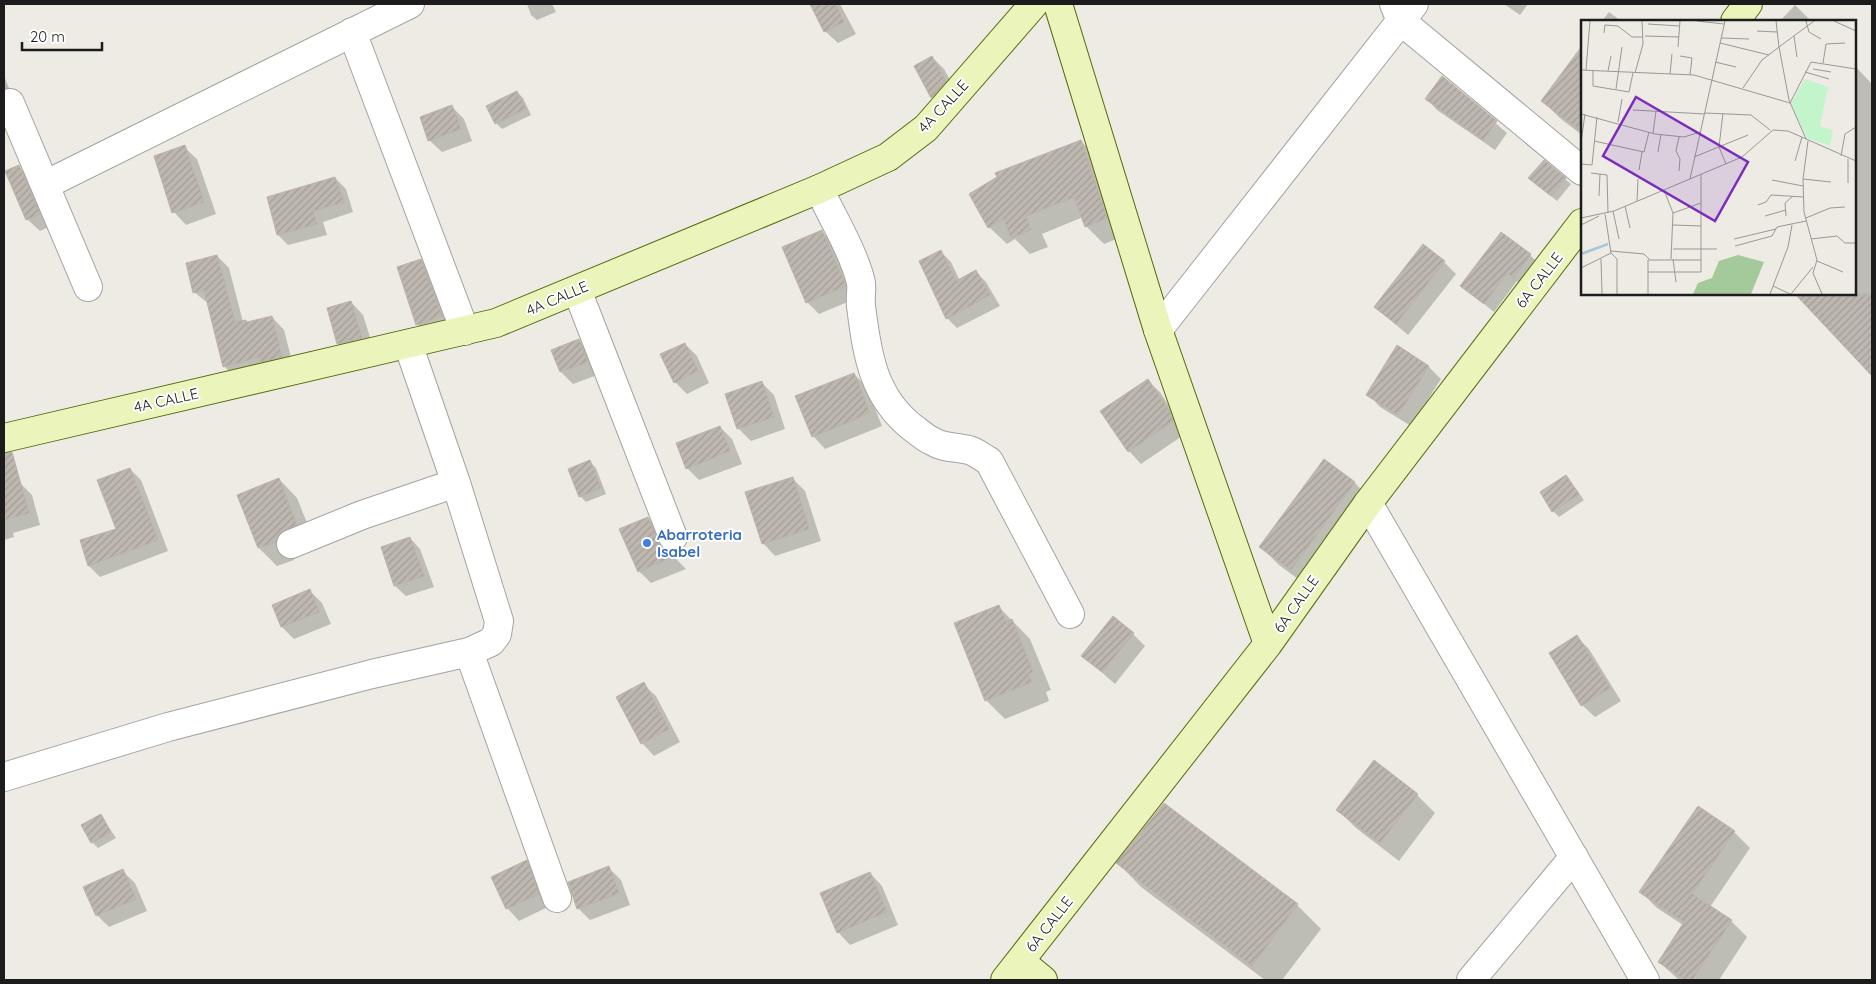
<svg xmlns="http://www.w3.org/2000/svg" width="1876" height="984" font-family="Quicksand,sans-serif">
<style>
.shadow{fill:#0003}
.building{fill:url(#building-hatch);stroke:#bdb3a6}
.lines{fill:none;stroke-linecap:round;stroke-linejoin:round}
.street-casing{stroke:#a3a3a3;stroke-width:30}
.secondary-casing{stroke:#566a0d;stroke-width:30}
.street{stroke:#fff;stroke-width:28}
.secondary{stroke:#ebf4ba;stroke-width:28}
.shop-dot{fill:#3f7fe0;stroke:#fff;stroke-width:2}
.labels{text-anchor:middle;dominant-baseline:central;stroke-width:4;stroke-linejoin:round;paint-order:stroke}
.street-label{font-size:15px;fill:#1c1c1c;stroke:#fff}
.shop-label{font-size:15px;font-weight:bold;fill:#366cbe;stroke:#fff;text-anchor:start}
.inset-river{fill:none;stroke:#a6c7d8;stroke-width:2.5}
.inset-road{fill:none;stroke:#999893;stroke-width:1}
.view{fill:#7b2cbf;fill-opacity:0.15;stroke:#7b2cbf;stroke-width:2.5}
.inset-edge{fill:none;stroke:#1c1c1c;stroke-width:2.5}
</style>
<defs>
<pattern id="building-hatch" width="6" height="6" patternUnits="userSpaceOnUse" patternTransform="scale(1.25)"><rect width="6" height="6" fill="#bdb7b0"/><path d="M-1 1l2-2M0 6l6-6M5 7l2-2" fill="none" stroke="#a29d97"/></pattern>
</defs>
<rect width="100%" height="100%" fill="#edebe3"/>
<!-- shadow -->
<path class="shadow" d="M527,4H552L556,12L537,20L531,15Z
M811,4H840L856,34L838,43L825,31Z
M1504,4H1528L1520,15Z
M1795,5L1811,21H1780Z
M1609,12L1621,21H1602Z
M1582,48V135L1561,119L1542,101Z
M932,57L944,69L958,94L944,109L932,97L916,66Z
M1855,66L1872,84V374L1797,294H1855Z
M4,76L15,102L4,114Z
M1442,78L1507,133L1495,150L1437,110L1427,99Z
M517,92L523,98L531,115L502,129L496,123Z
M452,107L464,119L472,141L442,152L429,140Z
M1081,141L1098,158L1124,236L1104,244L1086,226L1083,217L1042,234L1048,247L1030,254L1015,239L1007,244L989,227L999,178Z
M184,147L197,159L216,214L186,225L174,212Z
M19,167L31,179L51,226L40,231L27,219Z
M335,178L346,189L353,212L323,222L327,235L288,245L278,235Z
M1565,179L1571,184L1557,201L1536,184Z
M822,232L834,244L857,298L819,314L807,302Z
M941,252L951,262L960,281L976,272L986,282L1000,306L957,328L947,318Z
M1530,255L1540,265L1524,286L1517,281L1494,312L1462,286Z
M217,256L229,268L243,322L248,323L272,317L284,330L294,369L236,378L224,366L209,304L194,292Z
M421,260L433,273L454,328L429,336L417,324Z
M1444,262L1456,274L1408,335L1375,307Z
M351,302L363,315L374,350L351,356L338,343Z
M579,341L591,353L600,374L573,384L561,372Z
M685,344L697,356L709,383L687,394L675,382Z
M1398,347L1429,367L1441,379L1411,426L1380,407L1368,394Z
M854,374L866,386L882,426L825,449L813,436Z
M1147,380L1160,392L1182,426L1185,434L1141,464L1129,451Z
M762,383L774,395L785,429L751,441L738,428Z
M720,427L732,439L742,464L699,480L687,468Z
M1324,461L1355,483L1373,502L1309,587L1279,565L1261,547Z
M590,462L596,468L606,494L586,502L580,496Z
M130,469L141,480L168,551L100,577L89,566L82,541L117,530Z
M1566,476L1584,500L1559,517L1553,511Z
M279,479L297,498L315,543L297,552L294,560L277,566L259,548L238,496Z
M793,479L805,491L821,541L775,556L763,543Z
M20,483L32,495L40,525L13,533L14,537L4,540V488Z
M648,518L660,531L669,552L686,569L651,583L639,571Z
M410,538L420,549L434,587L406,596L395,586L382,548Z
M310,591L322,603L331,624L294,639L282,627L273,606Z
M998,606L1030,639L1051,690L1046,692L1049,701L1005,719L987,701L956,624Z
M1133,634L1145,646L1115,684L1083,656Z
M1577,637L1589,649L1621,701L1595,717L1582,705Z
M643,684L656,696L680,742L654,756L642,743Z
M1417,795L1435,813L1399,861L1356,828L1338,810Z
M1164,804L1297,905L1321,929L1282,980H1265L1141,887L1118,863Z
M101,816L116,838L98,848L92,842Z
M1734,832L1750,848L1710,907L1731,921L1747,937L1719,980H1679L1659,962L1683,925L1657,908L1641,892Z
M527,862L539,874L550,906L519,921L507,908Z
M608,867L621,880L630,905L590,920L578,908Z
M122,871L135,883L147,911L109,927L97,915Z
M870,873L882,886L898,925L850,945L838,932Z"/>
<!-- building -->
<path class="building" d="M810,4H835L844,22L824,32Z
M1582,46V132L1541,101Z
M932,56L946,81L931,98L914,66Z
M1442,76L1497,121L1483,140L1425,99Z
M517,91L526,109L495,124L486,106Z
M452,105L461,129L428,141L420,117Z
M1081,140L1107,218L1085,227L1074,197L1026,216L1031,230L1011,238L1004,219L988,228L969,194L997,177L995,173Z
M185,145L204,202L172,213L154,156Z
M1544,160L1566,178L1551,196L1528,178Z
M19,165L40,214L26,220L5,171Z
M335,177L344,202L313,211L317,224L277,235L267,197Z
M822,230L846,286L806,303L782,247Z
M1501,232L1531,254L1514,278L1507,273L1484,304L1460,286Z
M1423,244L1445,261L1396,324L1374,307Z
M941,250L956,281L976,270L990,295L946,319L919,261Z
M217,255L235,322L246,320L247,322L272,316L282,357L261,362L260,357L223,367L204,290L193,293L186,263Z
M421,259L442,316L416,325L397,267Z
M1795,294H1872V376Z
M351,301L362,338L337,344L327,308Z
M579,339L588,362L560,372L551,350Z
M685,343L698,371L674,383L660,354Z
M1397,345L1429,366L1398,415L1366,395Z
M854,373L870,413L812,437L795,396Z
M1148,379L1170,412L1173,421L1128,452L1100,411Z
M762,381L774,417L737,429L725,394Z
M720,426L730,451L686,469L676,443Z
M12,452L29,513L4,520V453Z
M1324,459L1355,482L1291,570L1259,547Z
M590,460L601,488L579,497L568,469Z
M130,468L158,540L88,566L80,540L116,529L97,480Z
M1566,475L1579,494L1552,512L1540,492Z
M793,477L809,529L762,544L745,492Z
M279,478L297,525L279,534L276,542L258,548L237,495Z
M648,517L659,543L664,549L672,552L674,556L638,572L619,529Z
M410,537L424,576L394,586L381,547Z
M310,589L319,612L281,627L272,605Z
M999,605L1006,622L1012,619L1033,672L1028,674L1032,682L985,701L954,623Z
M1113,616L1134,633L1102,672L1081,656Z
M1577,635L1610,688L1581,706L1549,653Z
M644,682L669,729L641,744L616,697Z
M1374,760L1418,794L1380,843L1336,810Z
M1164,803L1298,904L1252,966L1116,863Z
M1698,806L1735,831L1692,894L1732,920L1692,980H1686L1658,962L1684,922L1639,892Z
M101,814L111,832L91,843L81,825Z
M527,860L539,894L506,909L491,877Z
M609,866L619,893L577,909L568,882Z
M123,869L136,899L96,916L83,887Z
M870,872L887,912L837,933L820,893Z"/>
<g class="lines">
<!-- street casing -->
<g class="street-casing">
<path id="street" d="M1394,4L1401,21L1582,171
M352,32L465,331
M10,103L88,287
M45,185L410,4
M819,189C832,216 855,255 861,283C862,290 860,298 861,306C867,354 873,397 913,428C919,432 925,438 932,441C943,448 956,447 969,450C976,452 983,458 989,461L1070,614
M577,290L673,537
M1158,330L1414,4
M1368,503L1645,980
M291,544L362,515L456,483
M469,652L557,898
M4,777L168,727L372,674L469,652L491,642L497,634L499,621L456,483L408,344
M1471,980L1574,857"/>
</g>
<!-- secondary casing -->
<g class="secondary-casing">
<path id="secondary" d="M1058,4L1158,330L1268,644
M1735,21L1748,4
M4,438L496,323L819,189L888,157L926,128L1034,4
M1020,961L1043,980
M1005,980L1268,644L1368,503L1582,223"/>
</g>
<!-- street -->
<use href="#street" class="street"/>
<!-- secondary -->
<use href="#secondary" class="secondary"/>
</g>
<!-- markers -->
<circle class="shop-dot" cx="647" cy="543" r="5"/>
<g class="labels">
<!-- street labels -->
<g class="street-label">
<text transform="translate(943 106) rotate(-47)">4A CALLE</text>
<text transform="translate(1539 280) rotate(-52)">6A CALLE</text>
<text transform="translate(557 298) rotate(-23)">4A CALLE</text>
<text transform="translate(166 400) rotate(-13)">4A CALLE</text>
<text transform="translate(1296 604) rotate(-55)">6A CALLE</text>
<text transform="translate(1049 924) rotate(-52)">6A CALLE</text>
</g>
<!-- shop labels -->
<g class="shop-label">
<text x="657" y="534">Abarroteria<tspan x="657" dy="17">Isabel</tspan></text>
</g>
</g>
<!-- overview -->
<g transform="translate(1581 20)">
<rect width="275" height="275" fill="#edebe3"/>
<path d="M157,235L183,242L170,274H112L117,263L131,258L138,241Z" fill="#a4c99b"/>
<path d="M224,59L247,67L239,106L252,110L249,126L226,118L210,83Z" fill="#c2f5cb"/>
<path class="inset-river" d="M0,234L27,224"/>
<path class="inset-road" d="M116,1L143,4M225,1L228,12L240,19M253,1L275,11M67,4L99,6M176,11L196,12M23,13L24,5L37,6L51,17H61M64,16L98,17M213,16L216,37M140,18L168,19M139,23L188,35M97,27L99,1M99,36L111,38L109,55M134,42L155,47M242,43L245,24L264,23M232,49L250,52M0,50L113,55L209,83L230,42L275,49M5,50L9,1M12,50V66L48,72L52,53M27,51L30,36M224,52L248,59M54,53L62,24L61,1M89,54L91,34M162,68L181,40L198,27L195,1M35,69L41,27M52,90L124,94M124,93L170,95L189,110M142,93L138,127L145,144M0,94L74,114L103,117L119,112M37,102L41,79M72,113L75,91M98,117L95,131L99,139L98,151M225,119L208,80L198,27L233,1M13,121L63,132L68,112M227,121L222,159L223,192L236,240L232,253L241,274M0,122L4,94M77,132L80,114M260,136L264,114L275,107M113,137L167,115M214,141L221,117M0,144L11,145L16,97M58,150L61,132M10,153L26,155L27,193M109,159L144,1M222,159L250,162M191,160L222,166M267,163V139M83,170L92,193L90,239M18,176L19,154M56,181L57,159M177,185L185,182L190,175L223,177M44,186L49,208M32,191L38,219M92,193L120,183M184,196L205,190M205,196L204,183L212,176M0,198L33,191L161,137L192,110L207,111L275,141M225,198L249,188L264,187M0,205L18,196M92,205L120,206M153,219L195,209M230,219L256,216L264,223H275M154,226L191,216L196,207L225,201M92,229H136M30,231L63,234L68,239M30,233L36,239V274M20,239L21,274M92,239L95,262M236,241L262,252M0,248L30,233L24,194M67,252H120V154M192,266L209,274M67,274V240H120M189,274L207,227L211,205M210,274L232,247"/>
<path class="view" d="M55,77L167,142L134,201L22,136Z"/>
<rect width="275" height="275" class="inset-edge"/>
</g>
<!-- border -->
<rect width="1876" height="984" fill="none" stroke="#1c1c1c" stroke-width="10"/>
<!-- scale -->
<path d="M22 42v8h80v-8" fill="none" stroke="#1c1c1c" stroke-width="2.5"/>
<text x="30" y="42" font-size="15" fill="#1c1c1c" stroke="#ffffff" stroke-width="4" paint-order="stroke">20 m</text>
</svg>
